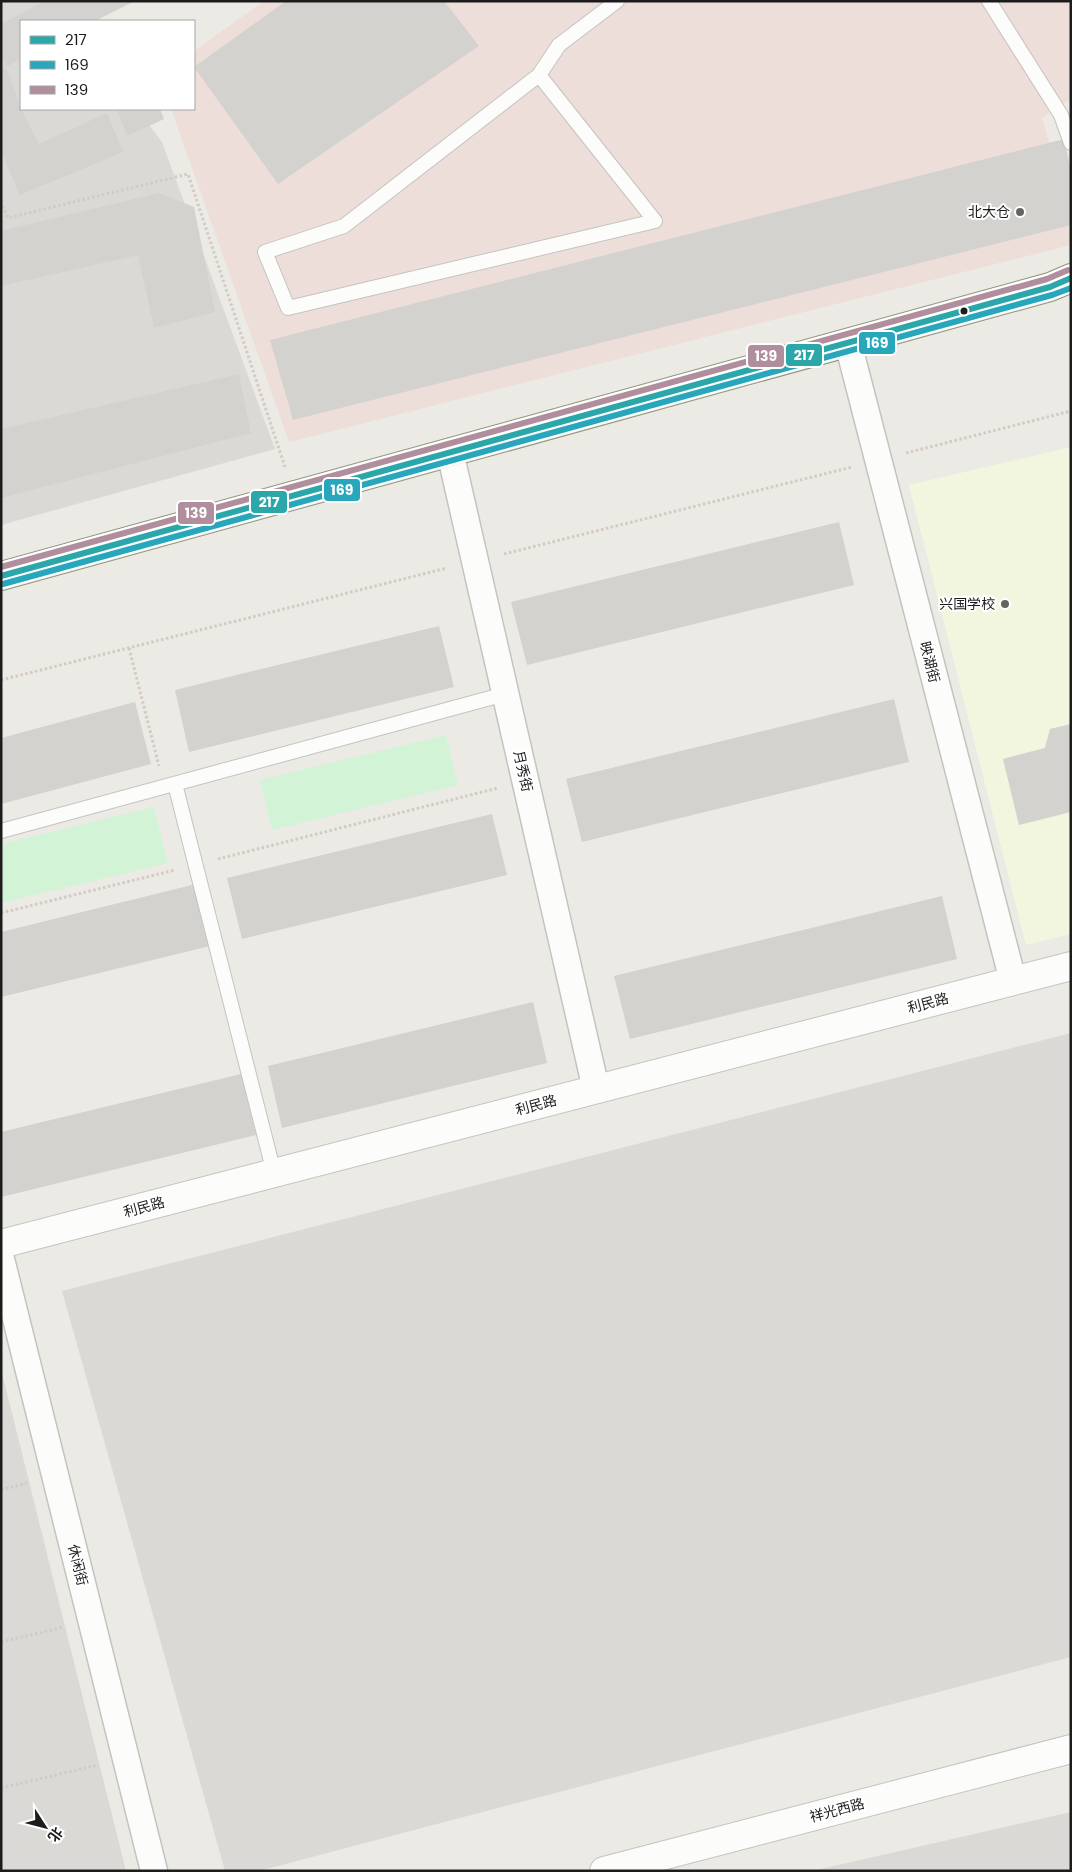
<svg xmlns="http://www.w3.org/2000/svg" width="1072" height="1872" font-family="Poppins,'Noto Sans SC',sans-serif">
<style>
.residential{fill:#dad9d6}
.commercial{fill:#eeded9}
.education{fill:#f3f6df}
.park{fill:#d2f3d6}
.building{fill:#d3d2ce}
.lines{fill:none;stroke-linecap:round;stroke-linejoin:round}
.service-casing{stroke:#c3c3c1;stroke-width:16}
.minor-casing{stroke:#c3c3c1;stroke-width:29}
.tertiary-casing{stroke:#c3c3c1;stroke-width:30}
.secondary-casing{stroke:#90957c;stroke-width:30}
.path{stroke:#d6c9c4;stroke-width:3;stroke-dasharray:2.5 2.5;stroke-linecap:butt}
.service{stroke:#fcfcfb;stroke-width:14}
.minor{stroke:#fcfcfb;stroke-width:26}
.tertiary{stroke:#fcfcfb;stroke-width:28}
.secondary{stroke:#f1f2e9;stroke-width:28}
.bus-1-casing{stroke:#fff;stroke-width:10}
.bus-2-casing{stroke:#fff;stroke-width:10}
.bus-3-casing{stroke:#fff;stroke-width:10}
.bus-1{stroke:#2ba7a9;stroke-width:6}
.bus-2{stroke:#28a6bc;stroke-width:6}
.bus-3{stroke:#b08e9d;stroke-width:6}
.poi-dot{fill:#646462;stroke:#fff;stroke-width:2}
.bus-dot{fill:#1c1c1c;stroke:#fff;stroke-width:2}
.labels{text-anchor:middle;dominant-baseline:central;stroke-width:4;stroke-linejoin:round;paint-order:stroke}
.poi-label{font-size:14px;fill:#1c1c1c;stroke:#fff;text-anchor:end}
.street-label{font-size:14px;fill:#1c1c1c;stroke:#fff}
.line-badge{stroke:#fff;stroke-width:2}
.badge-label{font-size:14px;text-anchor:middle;font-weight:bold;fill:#fff}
</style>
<rect width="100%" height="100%" fill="#ebeae5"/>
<!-- residential -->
<path class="residential" d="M1,1H53L69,21H21V109H137L162,142L275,449L1,525Z
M1071,1033V1657L259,1871H225L62,1291Z
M1,1369L126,1871H1Z
M1071,1812V1871H812Z"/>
<!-- commercial -->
<path class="commercial" d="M264,1H1071V99L1042,118L1071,215V245L289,442L171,109H194V51Z"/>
<!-- education -->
<path class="education" d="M1071,447V724L1050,729L1045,748L1003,759L1019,825L1071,812V934L1026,945L909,485Z"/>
<!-- park -->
<path class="park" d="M446,735L458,785L272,830L260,780Z
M154,807L168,863L1,903V844Z"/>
<!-- building -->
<path class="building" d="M45,1H135L95,21H21V59L6,67L1,56V24Z
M286,1H444L479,46L278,184L194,67Z
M6,67L21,109L39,144L107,113L123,152L20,195L1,151V69Z
M117,109H160L164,119L127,136Z
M1064,139L1071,170V225L293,420L270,340Z
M159,193L194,207L215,312L154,328L138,255L1,286V231Z
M239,374L251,433L1,498V429Z
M839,522L854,585L527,665L511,602Z
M439,626L454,687L189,752L175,690Z
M894,699L909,762L582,842L566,779Z
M135,702L151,764L1,804V738Z
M1071,724V812L1019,825L1003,759L1045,748L1050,729Z
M492,814L507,875L242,939L227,878Z
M196,884L210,946L1,997V932Z
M942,896L957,959L630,1039L614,976Z
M533,1002L547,1063L282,1128L268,1066Z
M241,1074L256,1135L1,1197V1132Z"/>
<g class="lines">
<!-- service casing -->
<g class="service-casing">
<path id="service" d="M989,1L1061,115L1071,143
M539,75L655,221L288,308L265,252L344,226L539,75L559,45L617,1
M175,784L274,1173
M1,831L505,694"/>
</g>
<!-- minor casing -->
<g class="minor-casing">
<path id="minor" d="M848,343L1013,981
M450,452L596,1089
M1,1259L154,1871"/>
</g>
<!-- tertiary casing -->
<g class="tertiary-casing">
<path id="tertiary" d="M1,1244L1071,966
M604,1871L1071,1749"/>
</g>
<!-- secondary casing -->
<g class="secondary-casing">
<path id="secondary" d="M1,576L1050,287L1071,278"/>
</g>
<!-- path -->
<path class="path" d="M1,201L8,218L188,174L285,467
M906,453L1071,411
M504,554L852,467
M129,648L159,766
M1,680L447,568
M218,859L498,788
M1,913L175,870
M1,1490L27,1483
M1,1642L64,1627
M1,1788L98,1765"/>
<!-- service -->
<use href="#service" class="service"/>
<!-- minor -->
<use href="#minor" class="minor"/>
<!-- tertiary -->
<use href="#tertiary" class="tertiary"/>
<!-- secondary -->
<use href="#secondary" class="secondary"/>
<!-- bus-1 casing -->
<g class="bus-1-casing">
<path id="bus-1" d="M1,576L1050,287L1071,278"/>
</g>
<!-- bus-2 casing -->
<g class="bus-2-casing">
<path id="bus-2" d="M3,584L1052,295L1071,288"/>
</g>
<!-- bus-3 casing -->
<g class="bus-3-casing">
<path id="bus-3" d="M1,567L1047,279L1068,270"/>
</g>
<!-- bus-1 -->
<use href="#bus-1" class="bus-1"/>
<!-- bus-2 -->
<use href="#bus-2" class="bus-2"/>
<!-- bus-3 -->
<use href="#bus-3" class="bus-3"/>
</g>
<!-- markers -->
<g class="poi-dot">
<circle cx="1020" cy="212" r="5"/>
<circle cx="1005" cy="604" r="5"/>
</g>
<circle class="bus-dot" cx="964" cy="311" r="4.5"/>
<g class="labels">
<!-- poi labels -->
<g class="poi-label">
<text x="1010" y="212">北大仓</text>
<text x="995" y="604">兴国学校</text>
</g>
<!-- street labels -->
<g class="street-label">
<text transform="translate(930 662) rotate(76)">映湖街</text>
<text transform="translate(523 771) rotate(77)">月秀街</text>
<text transform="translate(928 1003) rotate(-15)">利民路</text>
<text transform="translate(536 1105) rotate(-15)">利民路</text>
<text transform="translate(144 1207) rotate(-15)">利民路</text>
<text transform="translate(78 1565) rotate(76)">休闲街</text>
<text transform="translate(837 1810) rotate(-15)">祥光西路</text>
</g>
</g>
<g class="line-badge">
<rect x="858" y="331" width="38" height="24" rx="5" fill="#28a6bc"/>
<rect x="785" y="343" width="38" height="24" rx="5" fill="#2ba7a9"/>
<rect x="747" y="344" width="38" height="24" rx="5" fill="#b08e9d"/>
<rect x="323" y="478" width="38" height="24" rx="5" fill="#28a6bc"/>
<rect x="250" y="490" width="38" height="24" rx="5" fill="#2ba7a9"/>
<rect x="177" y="501" width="38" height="24" rx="5" fill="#b08e9d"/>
</g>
<g class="badge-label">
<text x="877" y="348">169</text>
<text x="804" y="360">217</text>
<text x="766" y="361">139</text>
<text x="342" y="495">169</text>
<text x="269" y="507">217</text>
<text x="196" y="518">139</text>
</g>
<!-- border -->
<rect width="1072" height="1872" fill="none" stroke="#1c1c1c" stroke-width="5"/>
<!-- legend -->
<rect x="20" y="20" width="175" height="90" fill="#ffffff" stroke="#a4a4a4"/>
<rect x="30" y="36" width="25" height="8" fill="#2ba7a9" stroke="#a4a4a4"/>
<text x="65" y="45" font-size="15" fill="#1c1c1c">217</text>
<rect x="30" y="61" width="25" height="8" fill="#28a6bc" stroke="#a4a4a4"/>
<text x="65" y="70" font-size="15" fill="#1c1c1c">169</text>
<rect x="30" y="86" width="25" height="8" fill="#b08e9d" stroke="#a4a4a4"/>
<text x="65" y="95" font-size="15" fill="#1c1c1c">139</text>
<!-- north arrow -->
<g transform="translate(45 1827) rotate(126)" stroke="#ffffff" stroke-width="4" paint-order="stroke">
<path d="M0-4L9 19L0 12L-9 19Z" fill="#1c1c1c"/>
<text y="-8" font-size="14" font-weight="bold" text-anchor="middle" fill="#1c1c1c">北</text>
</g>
</svg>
